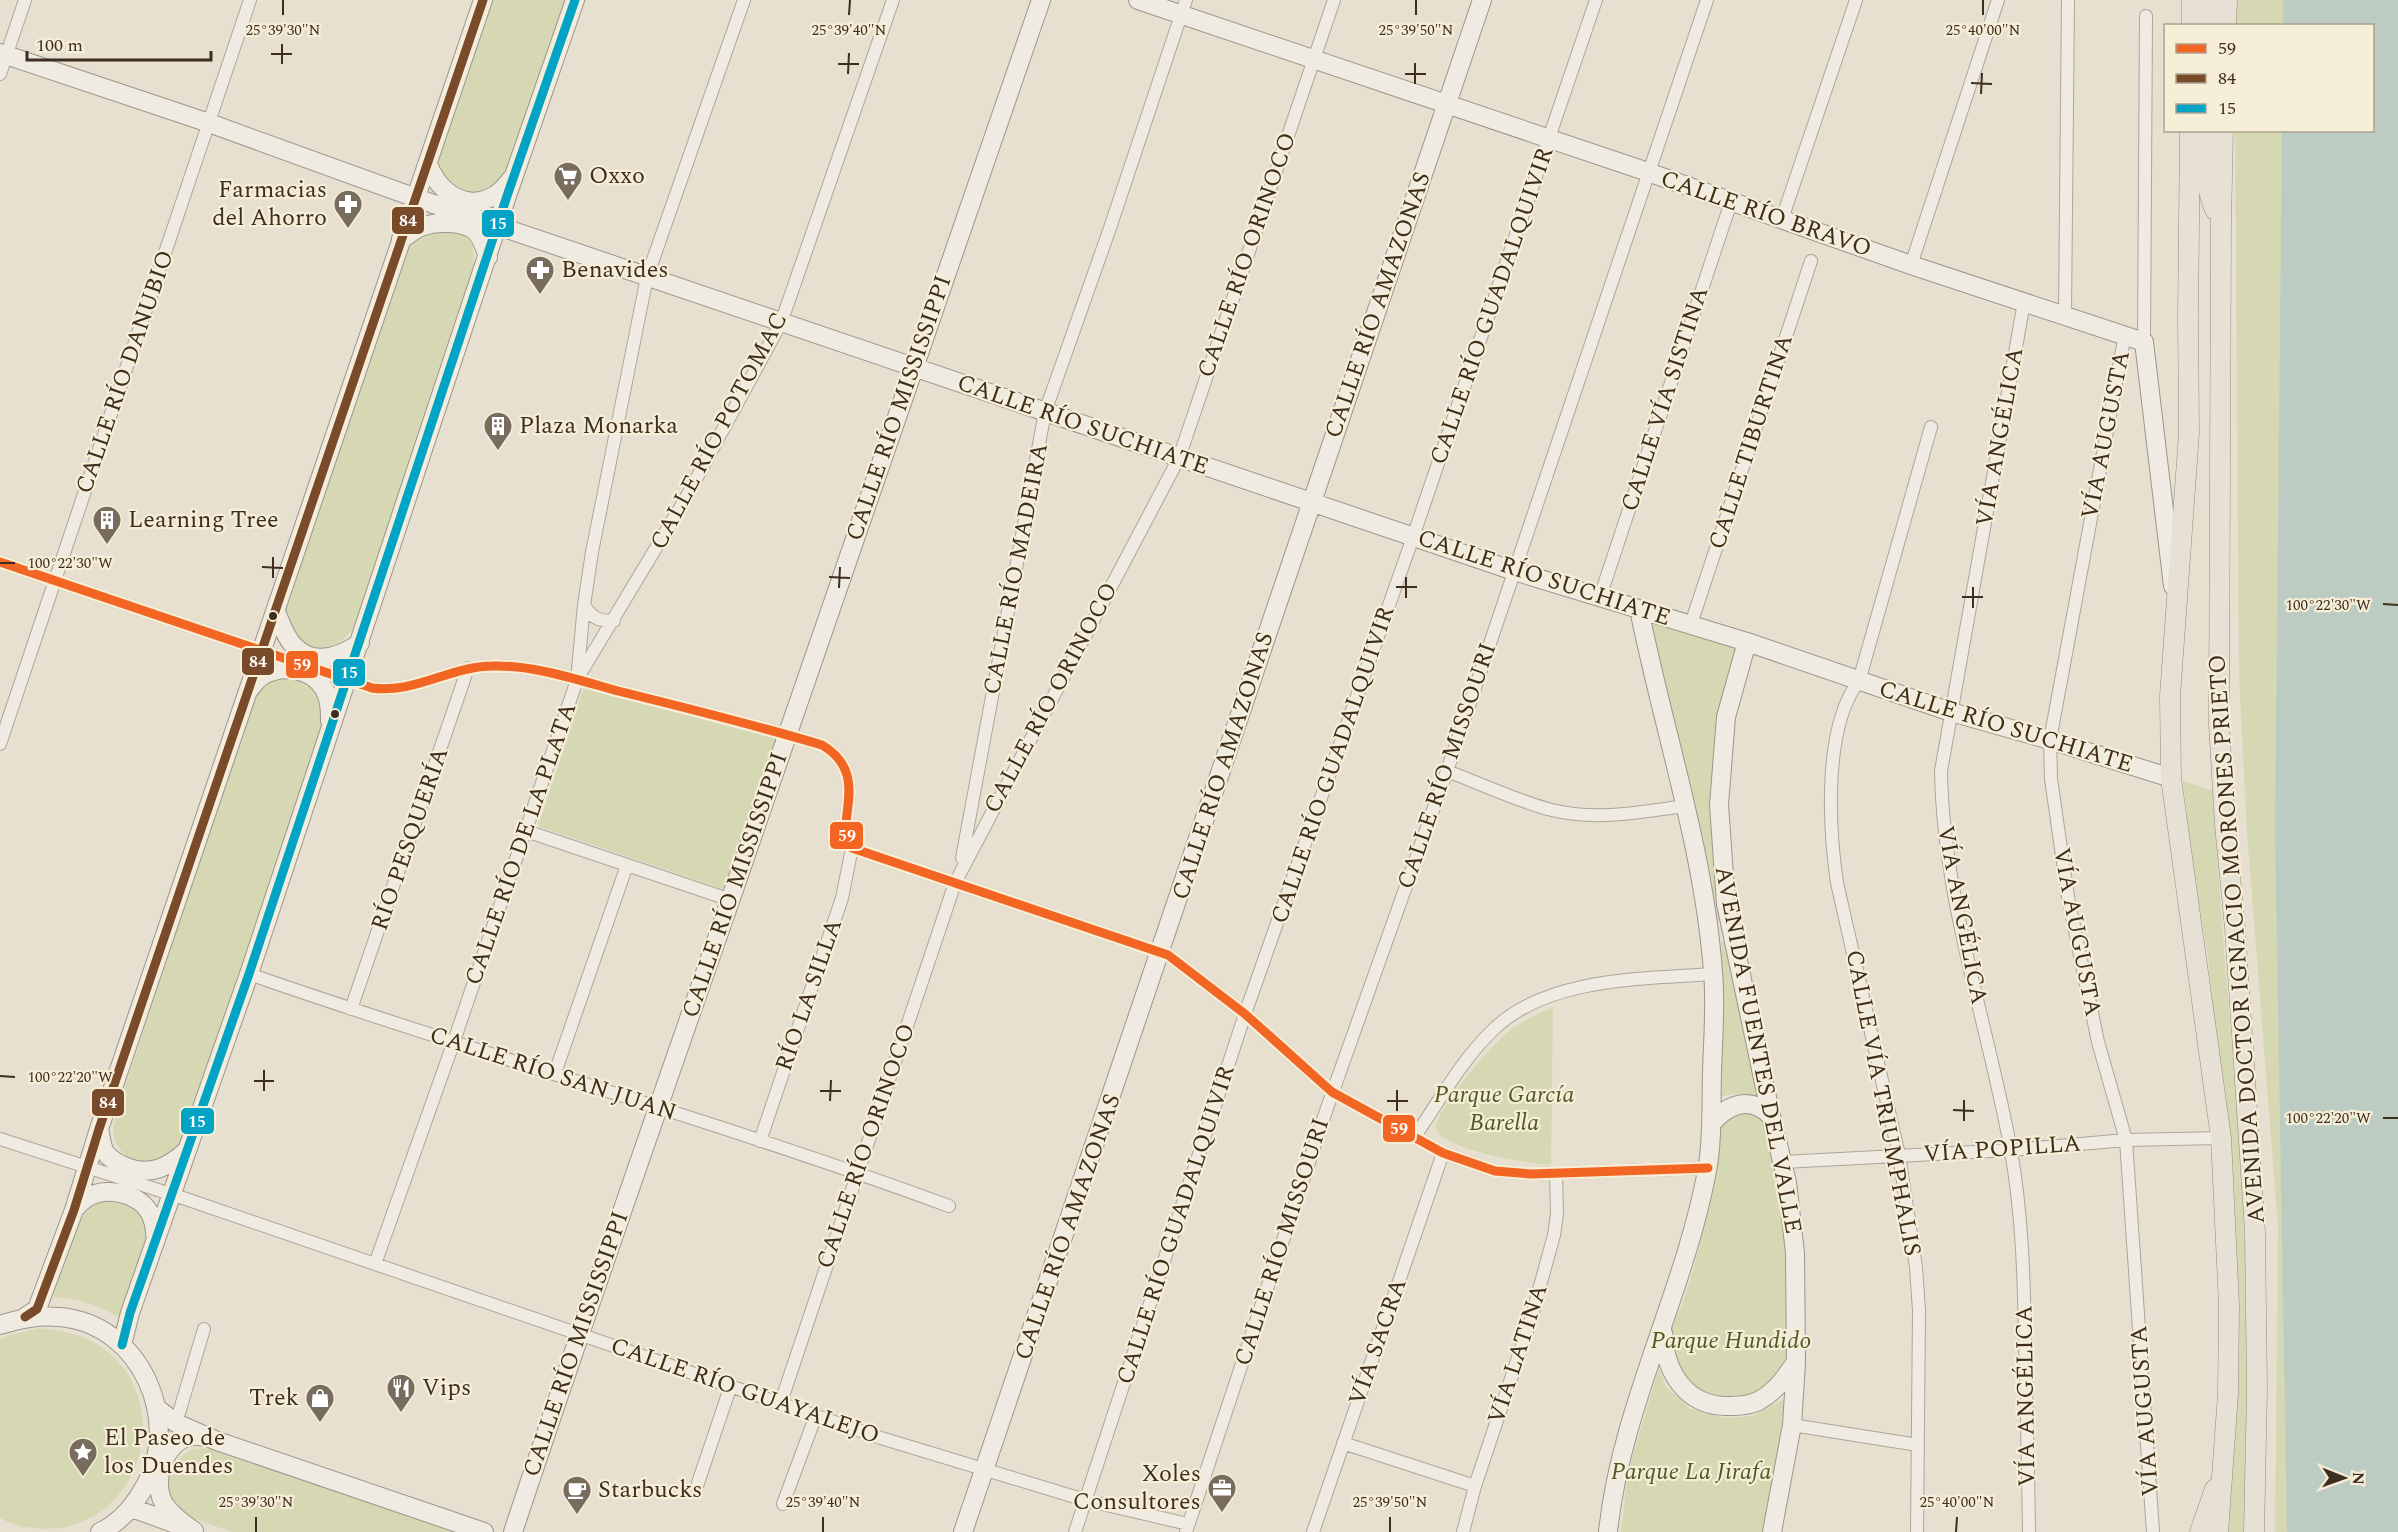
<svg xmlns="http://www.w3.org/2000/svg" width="2398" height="1532" font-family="Spectral,serif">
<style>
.green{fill:#d6d7b3}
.water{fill:#bcccc2}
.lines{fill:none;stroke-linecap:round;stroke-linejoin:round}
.street-casing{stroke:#ada599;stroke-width:14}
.secondary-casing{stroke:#9c958a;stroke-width:20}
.primary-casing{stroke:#928b80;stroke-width:21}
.street{stroke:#efebe3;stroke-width:12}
.secondary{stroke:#efebe3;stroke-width:18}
.primary{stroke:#e6e1d4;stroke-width:20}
.bus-1-casing{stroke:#f7eed8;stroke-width:14}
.bus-2-casing{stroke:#f7eed8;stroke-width:14}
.bus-3-casing{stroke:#f7eed8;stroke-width:14}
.bus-1{stroke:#f26522;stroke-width:9}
.bus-2{stroke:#7a4b2a;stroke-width:9}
.bus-3{stroke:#03a3c5;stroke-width:9}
.ticks{fill:none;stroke:#3d2e20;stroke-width:2}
.bus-dot{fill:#3d2e20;stroke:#f7eed8;stroke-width:2}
.labels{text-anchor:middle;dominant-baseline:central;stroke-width:4.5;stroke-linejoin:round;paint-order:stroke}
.poi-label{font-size:24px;fill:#3d2e20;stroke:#f7eed8;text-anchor:start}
.street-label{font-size:24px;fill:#3d2e20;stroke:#f7eed8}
.park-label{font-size:24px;font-style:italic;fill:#4d5a26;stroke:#f7eed8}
.ticks-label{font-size:15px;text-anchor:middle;fill:#3d2e20;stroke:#f7eed8;stroke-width:4.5;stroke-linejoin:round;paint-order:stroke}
.line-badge{stroke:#f7eed8;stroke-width:2}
.badge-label{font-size:16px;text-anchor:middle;font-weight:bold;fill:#fff}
</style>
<rect width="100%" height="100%" fill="#e7e0d1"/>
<!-- green -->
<path class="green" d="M486,0H567L504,182L464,199L434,174L435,151Z
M2235,0H2398V1532H2275L2278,1227L2247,832L2239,675L2235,131L2372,130V26L2235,25Z
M422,230L462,232L473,246L474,266L362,615C347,638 332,658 303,644C294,639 285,630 283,619C282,613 287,603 288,596L405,242Z
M1649,621L1736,647L1723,693L1714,796L1722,920L1714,922Z
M297,675C317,690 321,700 323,725L181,1148L170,1160L135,1163C115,1148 110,1139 116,1114L252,701L264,683Z
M586,689L776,739L777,743L726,890L540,827L539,824L582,692Z
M2183,781L2214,791C2220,937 2238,1081 2244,1227C2249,1329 2246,1430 2244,1532H2229L2233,1430L2215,1031L2208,957L2193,870Z
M1727,941L1761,1096L1730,1094L1720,1097L1721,942Z
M1553,1007L1551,1165C1527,1163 1446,1151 1436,1129C1434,1111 1492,1045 1508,1032C1521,1021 1539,1014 1553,1007Z
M1756,1109L1768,1123L1787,1200L1788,1358L1778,1379L1746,1401L1711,1399L1688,1384L1674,1359L1671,1331L1683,1303L1697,1257L1720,1131L1732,1112Z
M100,1198L137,1201L151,1237L119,1318C98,1304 79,1299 54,1297L53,1291C65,1259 72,1219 100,1198Z
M39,1328C63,1331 85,1334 104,1349C174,1401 144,1517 58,1528C38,1530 18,1528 0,1518V1340L6,1336Z
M1659,1368L1666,1387L1691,1409L1725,1418L1752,1416L1786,1398L1783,1439L1764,1532H1621L1628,1471Z
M210,1448L457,1532H232L189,1517L177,1509L170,1498L167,1481L172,1464L192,1449Z"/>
<!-- water -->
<path class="water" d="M2283,0H2398V1532H2287L2275,833L2282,131L2372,130V26L2283,25Z"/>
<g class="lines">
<!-- street casing -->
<g class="street-casing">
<path id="street" d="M0,74L25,0
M1782,219L1856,0
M1911,265L1998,0
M2024,302L1941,771C1943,900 1988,1024 2011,1151C2022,1213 2024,1277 2025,1341C2027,1405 2028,1468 2029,1532
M2065,314L2068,0
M2125,334L2050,740L2051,779L2068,897L2098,1042L2126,1140L2153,1532
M2144,342L2146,16
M0,562L372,688C414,694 451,666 493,666C534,665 578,680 618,691C687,708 755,725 822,745C874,776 831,826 852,848L1168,955L1245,1014L1332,1092L1443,1153L1495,1171L1531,1174L1708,1168
M1600,597L1731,202
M584,605C592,618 598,621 614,621
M1691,624L1811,261
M579,676L683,503L781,323L893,0
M0,744L250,0
M1447,771C1479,783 1519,802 1552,810C1596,821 1641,812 1685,806
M526,831L731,900
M962,858L1045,412L1110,228L1186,0
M249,974C481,1055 718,1121 949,1206
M351,1009L468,668
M555,1073L627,865
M1415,1136C1440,1100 1462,1059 1494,1029C1548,977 1643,979 1713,974
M0,1139L189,1200L881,1438L1085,1500L1188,1524
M760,1141L842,898L852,848
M1783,1162L2011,1150L2126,1140L2221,1138
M375,1264L454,1041L577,680L584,605L592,552L647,277L744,0
M781,1402L955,883L1179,458L1334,0
M176,1423L204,1329
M1792,1425L1918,1445
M1343,1443L1475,1486
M698,1483L731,1385
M783,1504L816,1415
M1075,1532L1245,1014L1413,537L1596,0
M1186,1532L1326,1111L1447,771L1707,0
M1313,1532L1443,1153
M1463,1532L1475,1486L1531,1319L1554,1235L1557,1214L1556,1174
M1917,1532L1919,1311L1916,1267L1899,1155L1837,883C1829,828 1823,727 1859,681L1931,427"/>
</g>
<!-- secondary casing -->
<g class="secondary-casing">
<path id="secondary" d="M1138,0L1642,170L1911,265L2144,342L2173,586
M0,53L209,123L416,198L1514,571L1747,642L1951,712L2050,740L2171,778
M428,164C443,204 485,217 511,179
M401,239C408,236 414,229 421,227C436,221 464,221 476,232C483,240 485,248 488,257
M276,612C281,623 285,637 294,646C314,667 341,656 360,643
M1747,642L1726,717L1719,805L1726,904L1771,1116L1787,1182L1795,1253L1796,1363L1792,1425L1772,1532
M249,690C253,685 257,679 262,676C282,664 312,668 324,689C330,699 330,711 330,721
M1711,1124C1728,1104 1750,1095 1771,1116
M99,1129C101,1136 101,1145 105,1152C110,1159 117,1163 124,1166C149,1177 168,1168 187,1150
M74,1210C78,1205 83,1200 88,1197C111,1185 146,1195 153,1221C155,1227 155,1234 156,1240
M25,1317L37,1309L74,1210L99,1129L483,0
M0,1325C20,1319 38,1315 59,1317C141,1323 185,1424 142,1491C132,1508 119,1523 100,1532
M1663,1333C1665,1372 1686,1407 1729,1406C1739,1406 1752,1405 1760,1400C1776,1391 1785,1378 1795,1363
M122,1345L130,1313L249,974L508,193L575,0
M158,1409L176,1423L217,1441L484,1532
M132,1508L181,1526
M194,1531C183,1523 170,1514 163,1502C150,1475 170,1429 204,1437
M513,1532C583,1321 657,1111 730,901C835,601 936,300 1041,0
M963,1532L1482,0
M1608,1532C1621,1407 1684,1294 1707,1171C1713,1139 1711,1104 1712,1071C1713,1039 1716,1004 1713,972C1704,849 1663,729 1639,609"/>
</g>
<!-- primary casing -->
<g class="primary-casing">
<path id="primary" d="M2192,26V0
M2207,26L2208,0
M2226,26L2227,0
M2190,130L2188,317L2189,433L2170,696L2171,778L2221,1138L2229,1305L2228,1394L2218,1532
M2207,130C2207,157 2204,185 2215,210
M2223,130L2221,223L2219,724L2225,825L2235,928L2255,1232L2257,1390L2254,1532
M2200,1532L2215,1489"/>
</g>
<!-- street -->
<use href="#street" class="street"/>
<!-- secondary -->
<use href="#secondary" class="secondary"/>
<!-- primary -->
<use href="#primary" class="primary"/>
<!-- bus-1 casing -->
<g class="bus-1-casing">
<path id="bus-1" d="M0,562L372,688C414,694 451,666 493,666C534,665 578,680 618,691C687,708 755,725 822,745C874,776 831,826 852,848L1168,955L1245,1014L1332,1092L1443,1153L1495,1171L1531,1174L1708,1168"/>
</g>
<!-- bus-2 casing -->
<g class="bus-2-casing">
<path id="bus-2" d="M25,1317L37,1309L74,1210L99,1129L483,0"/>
</g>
<!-- bus-3 casing -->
<g class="bus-3-casing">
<path id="bus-3" d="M122,1345L130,1313L249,974L508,193L575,0"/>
</g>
<!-- bus-1 -->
<use href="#bus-1" class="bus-1"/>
<!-- bus-2 -->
<use href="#bus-2" class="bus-2"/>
<!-- bus-3 -->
<use href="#bus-3" class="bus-3"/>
</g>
<!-- ticks -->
<path class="ticks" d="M283,15V0M849,15L850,0M1416,15V0M1983,15V0M271,54H292M282,64V44M838,64H859M848,74L849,53M1405,74H1426M1971,83L1992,84M1415,84V63M1981,94L1982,73M0,563H15M262,567L283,568M829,577L850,578M273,578V557M1396,587H1417M839,588L840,567M1962,597H1983M1406,598V577M2383,604L2398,605M1973,608V587M0,1076L15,1077M254,1081H274M264,1091V1070M820,1091H841M830,1101L831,1080M1387,1101H1408M1953,1110L1974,1111M1397,1111V1090M2383,1118H2398M1964,1121V1100M256,1532V1517M823,1532V1517M1390,1532V1517M1956,1532L1957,1517"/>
<!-- icons -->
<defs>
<g id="supermarket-pin" transform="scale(1.5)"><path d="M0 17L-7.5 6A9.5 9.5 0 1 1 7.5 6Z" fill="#786c5e" stroke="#f7eed8"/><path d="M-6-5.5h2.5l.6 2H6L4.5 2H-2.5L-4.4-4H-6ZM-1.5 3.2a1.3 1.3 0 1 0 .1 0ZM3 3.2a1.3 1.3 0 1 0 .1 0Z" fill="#fff"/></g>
<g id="pharmacy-pin" transform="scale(1.5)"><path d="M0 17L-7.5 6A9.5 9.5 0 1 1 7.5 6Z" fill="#786c5e" stroke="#f7eed8"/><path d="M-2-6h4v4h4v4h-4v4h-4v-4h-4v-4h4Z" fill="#fff"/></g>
<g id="building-pin" transform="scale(1.5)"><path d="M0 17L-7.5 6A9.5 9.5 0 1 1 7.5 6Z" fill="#786c5e" stroke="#f7eed8"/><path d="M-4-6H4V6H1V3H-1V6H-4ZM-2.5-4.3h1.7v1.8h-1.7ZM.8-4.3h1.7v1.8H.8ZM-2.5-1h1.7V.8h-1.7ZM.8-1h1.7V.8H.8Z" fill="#fff"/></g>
<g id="restaurant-pin" transform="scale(1.5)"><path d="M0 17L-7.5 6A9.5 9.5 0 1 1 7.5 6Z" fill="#786c5e" stroke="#f7eed8"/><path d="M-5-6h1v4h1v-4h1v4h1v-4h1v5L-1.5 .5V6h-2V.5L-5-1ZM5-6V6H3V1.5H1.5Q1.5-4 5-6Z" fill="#fff"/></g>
<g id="shop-pin" transform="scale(1.5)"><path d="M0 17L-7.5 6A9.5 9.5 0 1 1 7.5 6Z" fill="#786c5e" stroke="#f7eed8"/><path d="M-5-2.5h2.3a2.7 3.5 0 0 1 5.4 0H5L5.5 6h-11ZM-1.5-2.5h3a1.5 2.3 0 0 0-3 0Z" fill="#fff"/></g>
<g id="sight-pin" transform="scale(1.5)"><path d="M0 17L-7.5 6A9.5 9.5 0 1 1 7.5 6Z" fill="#786c5e" stroke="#f7eed8"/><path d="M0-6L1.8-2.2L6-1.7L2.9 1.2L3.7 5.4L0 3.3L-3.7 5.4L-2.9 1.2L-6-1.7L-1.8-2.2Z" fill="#fff"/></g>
<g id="office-pin" transform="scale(1.5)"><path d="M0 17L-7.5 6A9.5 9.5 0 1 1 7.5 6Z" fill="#786c5e" stroke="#f7eed8"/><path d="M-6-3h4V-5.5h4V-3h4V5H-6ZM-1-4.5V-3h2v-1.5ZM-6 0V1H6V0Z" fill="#fff"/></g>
<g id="cafe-pin" transform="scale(1.5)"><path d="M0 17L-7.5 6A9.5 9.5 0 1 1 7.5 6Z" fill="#786c5e" stroke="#f7eed8"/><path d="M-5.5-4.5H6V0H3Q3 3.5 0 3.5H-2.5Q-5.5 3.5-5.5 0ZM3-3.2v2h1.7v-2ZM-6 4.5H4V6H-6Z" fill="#fff"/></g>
</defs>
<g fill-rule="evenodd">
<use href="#supermarket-pin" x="568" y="176"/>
<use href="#pharmacy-pin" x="348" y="204"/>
<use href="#pharmacy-pin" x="540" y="270"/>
<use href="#building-pin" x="498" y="426"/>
<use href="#building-pin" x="107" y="520"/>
<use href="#restaurant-pin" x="401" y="1388"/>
<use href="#shop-pin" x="320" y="1398"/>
<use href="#sight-pin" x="83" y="1452"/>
<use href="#office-pin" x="1222" y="1488"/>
<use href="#cafe-pin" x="577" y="1490"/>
</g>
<!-- markers -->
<g class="bus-dot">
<circle cx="273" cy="616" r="5"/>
<circle cx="335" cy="714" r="5"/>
</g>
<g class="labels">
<!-- poi labels -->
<g class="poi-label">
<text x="589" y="176">Oxxo</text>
<text x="327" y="190" text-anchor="end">Farmacias<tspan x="327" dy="28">del Ahorro</tspan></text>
<text x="561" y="270">Benavides</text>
<text x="519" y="426">Plaza Monarka</text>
<text x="128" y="520">Learning Tree</text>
<text x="422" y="1388">Vips</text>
<text x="299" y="1398" text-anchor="end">Trek</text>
<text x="104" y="1438">El Paseo de<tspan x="104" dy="28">los Duendes</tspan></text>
<text x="1201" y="1474" text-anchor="end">Xoles<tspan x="1201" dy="28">Consultores</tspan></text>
<text x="598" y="1490">Starbucks</text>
</g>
<!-- street labels -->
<g class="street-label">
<text transform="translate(1766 214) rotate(19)">CALLE RÍO BRAVO</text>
<text transform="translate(1247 255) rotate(-71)">CALLE RÍO ORINOCO</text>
<text transform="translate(1378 305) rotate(-71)">CALLE RÍO AMAZONAS</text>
<text transform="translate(1492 306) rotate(-71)">CALLE RÍO GUADALQUIVIR</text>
<text transform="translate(125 372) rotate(-71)">CALLE RÍO DANUBIO</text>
<text transform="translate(1665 399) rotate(-72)">CALLE VÍA SISTINA</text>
<text transform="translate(899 408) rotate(-71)">CALLE RÍO MISSISSIPPI</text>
<text transform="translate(1083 425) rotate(19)">CALLE RÍO SUCHIATE</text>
<text transform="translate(719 431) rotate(-62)">CALLE RÍO POTOMAC</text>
<text transform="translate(2106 435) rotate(-79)">VÍA AUGUSTA</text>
<text transform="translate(2000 437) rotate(-80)">VÍA ANGÉLICA</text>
<text transform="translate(1751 442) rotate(-72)">CALLE TIBURTINA</text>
<text transform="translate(1016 569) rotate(-79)">CALLE RÍO MADEIRA</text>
<text transform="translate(1544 578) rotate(18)">CALLE RÍO SUCHIATE</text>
<text transform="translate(1051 698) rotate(-62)">CALLE RÍO ORINOCO</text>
<text transform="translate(2006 727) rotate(17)">CALLE RÍO SUCHIATE</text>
<text transform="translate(1333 765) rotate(-71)">CALLE RÍO GUADALQUIVIR</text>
<text transform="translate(1223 766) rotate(-72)">CALLE RÍO AMAZONAS</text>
<text transform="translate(1447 766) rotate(-71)">CALLE RÍO MISSOURI</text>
<text transform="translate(410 839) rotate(-71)">RÍO PESQUERÍA</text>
<text transform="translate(521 844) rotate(-71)">CALLE RÍO DE LA PLATA</text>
<text transform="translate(735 885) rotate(-71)">CALLE RÍO MISSISSIPPI</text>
<text transform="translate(1962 915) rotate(79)">VÍA ANGÉLICA</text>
<text transform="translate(2077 932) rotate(79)">VÍA AUGUSTA</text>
<text transform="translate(2237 939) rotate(-94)">AVENIDA DOCTOR IGNACIO MORONES PRIETO</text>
<text transform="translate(809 995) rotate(-71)">RÍO LA SILLA</text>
<text transform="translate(1758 1050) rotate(79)">AVENIDA FUENTES DEL VALLE</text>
<text transform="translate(553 1074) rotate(18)">CALLE RÍO SAN JUAN</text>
<text transform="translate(1883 1103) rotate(79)">CALLE VÍA TRIUMPHALIS</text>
<text transform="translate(866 1146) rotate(-71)">CALLE RÍO ORINOCO</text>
<text transform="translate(2002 1149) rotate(-4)">VÍA POPILLA</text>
<text transform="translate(1176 1225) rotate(-72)">CALLE RÍO GUADALQUIVIR</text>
<text transform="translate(1068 1227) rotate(-71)">CALLE RÍO AMAZONAS</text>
<text transform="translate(1282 1242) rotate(-72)">CALLE RÍO MISSOURI</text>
<text transform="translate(1378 1342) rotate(-71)">VÍA SACRA</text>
<text transform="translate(576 1344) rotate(-71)">CALLE RÍO MISSISSIPPI</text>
<text transform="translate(1518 1354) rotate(-72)">VÍA LATINA</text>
<text transform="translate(745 1391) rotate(19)">CALLE RÍO GUAYALEJO</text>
<text transform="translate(2026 1396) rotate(-91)">VÍA ANGÉLICA</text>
<text transform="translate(2145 1411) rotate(-94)">VÍA AUGUSTA</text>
</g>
<!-- park labels -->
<g class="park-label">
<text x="1504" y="1095">Parque García<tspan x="1504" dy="28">Barella</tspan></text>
<text x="1731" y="1341">Parque Hundido</text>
<text x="1691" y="1472">Parque La Jirafa</text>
</g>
</g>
<g class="ticks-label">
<text x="283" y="35">25°39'30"N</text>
<text x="849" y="35">25°39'40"N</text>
<text x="1416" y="35">25°39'50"N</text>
<text x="1983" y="35">25°40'00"N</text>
<text x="70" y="568">100°22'30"W</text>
<text x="2328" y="610">100°22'30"W</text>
<text x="70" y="1082">100°22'20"W</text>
<text x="2328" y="1123">100°22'20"W</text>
<text x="256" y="1507">25°39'30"N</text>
<text x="823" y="1507">25°39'40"N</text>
<text x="1390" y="1507">25°39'50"N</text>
<text x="1957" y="1507">25°40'00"N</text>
</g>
<g class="line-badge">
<rect x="391" y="206" width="34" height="29" rx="6" fill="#7a4b2a"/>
<rect x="481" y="209" width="34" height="29" rx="6" fill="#03a3c5"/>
<rect x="241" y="647" width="34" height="29" rx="6" fill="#7a4b2a"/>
<rect x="285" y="650" width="34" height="29" rx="6" fill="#f26522"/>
<rect x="332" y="658" width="34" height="29" rx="6" fill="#03a3c5"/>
<rect x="829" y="821" width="35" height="29" rx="6" fill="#f26522"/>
<rect x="91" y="1088" width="34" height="29" rx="6" fill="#7a4b2a"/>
<rect x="180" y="1107" width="35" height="28" rx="6" fill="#03a3c5"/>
<rect x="1382" y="1114" width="34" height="29" rx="6" fill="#f26522"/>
</g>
<g class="badge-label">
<text x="408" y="226">84</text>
<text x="498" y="229">15</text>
<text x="258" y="667">84</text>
<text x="302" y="670">59</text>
<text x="349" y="678">15</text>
<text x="847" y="841">59</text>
<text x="108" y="1108">84</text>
<text x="197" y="1127">15</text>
<text x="1399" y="1134">59</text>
</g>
<!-- legend -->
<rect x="2164" y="24" width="210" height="108" fill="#f7eed8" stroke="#ada18e" stroke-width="1.5"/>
<rect x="2176" y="44" width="30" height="9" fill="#f26522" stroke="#ada18e" stroke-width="1.5"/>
<text x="2218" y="54" font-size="18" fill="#3d2e20">59</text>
<rect x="2176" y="74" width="30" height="9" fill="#7a4b2a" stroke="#ada18e" stroke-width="1.5"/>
<text x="2218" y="84" font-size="18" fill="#3d2e20">84</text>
<rect x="2176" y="104" width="30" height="9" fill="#03a3c5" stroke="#ada18e" stroke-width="1.5"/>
<text x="2218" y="114" font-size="18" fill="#3d2e20">15</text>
<!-- north arrow -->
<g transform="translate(2344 1478) rotate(91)" stroke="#f7eed8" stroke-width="4.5" paint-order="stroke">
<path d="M0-4.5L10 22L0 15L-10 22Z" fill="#3d2e20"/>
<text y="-9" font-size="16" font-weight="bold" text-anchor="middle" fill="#3d2e20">N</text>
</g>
<!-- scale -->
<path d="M27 51v9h184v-9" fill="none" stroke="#3d2e20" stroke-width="3"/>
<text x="36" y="51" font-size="18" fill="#3d2e20" stroke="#f7eed8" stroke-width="4.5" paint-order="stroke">100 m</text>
</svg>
